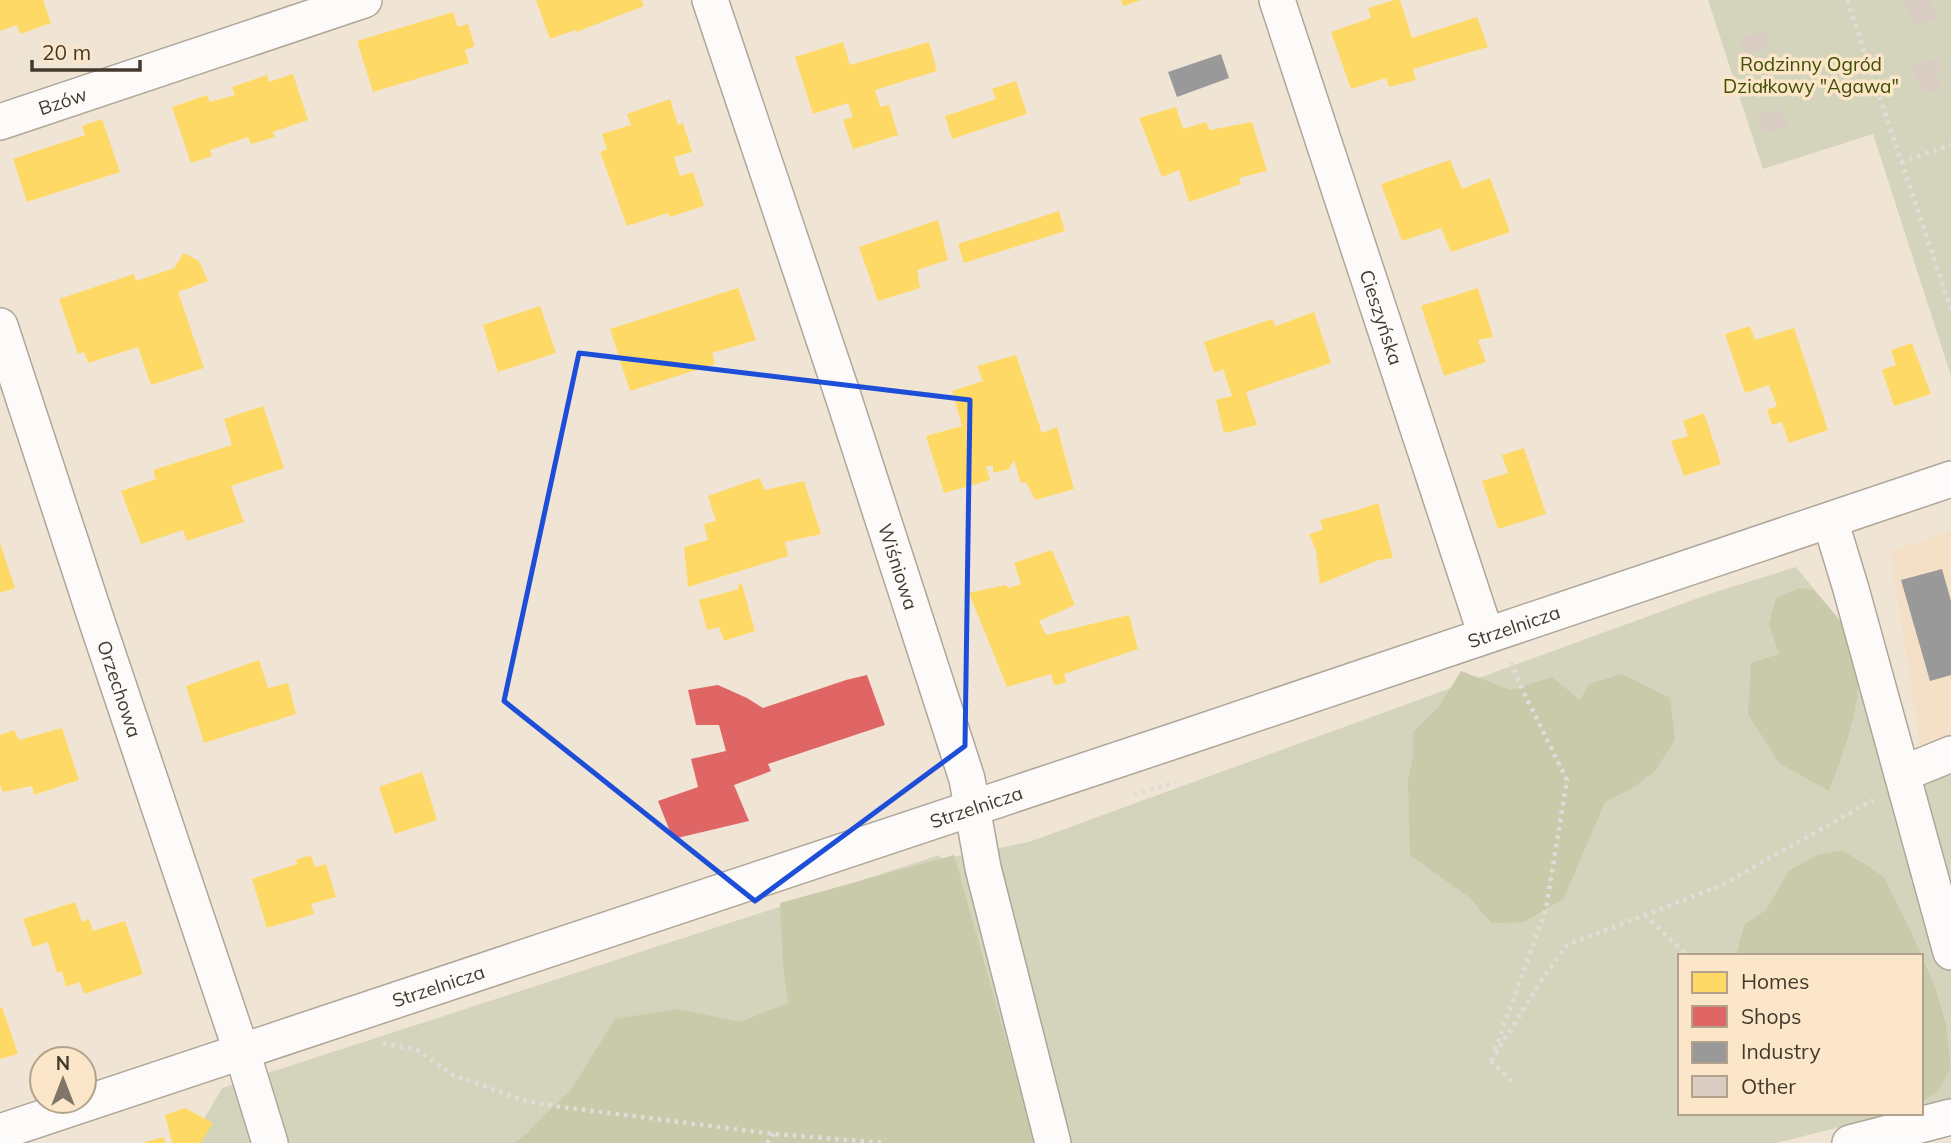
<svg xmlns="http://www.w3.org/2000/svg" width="1951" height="1143" font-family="Mulish,sans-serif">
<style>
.built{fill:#f4e0c6}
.green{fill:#d4d4bc}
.forest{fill:#c8caaa}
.homes{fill:#ffd966}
.shops{fill:#e06666}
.industry{fill:#999}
.building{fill:#d9cdc3}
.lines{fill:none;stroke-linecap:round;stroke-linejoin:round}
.minor-casing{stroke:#afa69a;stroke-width:38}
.path{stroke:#e1dcd8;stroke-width:4.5;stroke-dasharray:3.5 5;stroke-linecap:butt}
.minor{stroke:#fdfbf9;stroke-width:35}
.marked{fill:none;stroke:#1d4ed8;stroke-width:5;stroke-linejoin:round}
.labels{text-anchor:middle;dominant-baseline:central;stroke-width:7;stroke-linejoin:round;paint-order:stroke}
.park-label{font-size:19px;fill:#414e05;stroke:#fce6c9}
.street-label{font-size:19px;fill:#433a2e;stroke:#fce6c9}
</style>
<rect width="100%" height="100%" fill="#f0e5d5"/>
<!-- built -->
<path class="built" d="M1951,531V741L1921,750L1890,551Z"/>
<!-- green -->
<path class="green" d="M1708,0H1951V376L1873,134L1763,169Z
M1796,567L1846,629L1902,773L1951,756V1107H1921V956H1680V1113H1897L1776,1143H190L222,1088L939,855L942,859L1029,842L1709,594Z"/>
<!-- forest -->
<path class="forest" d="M1800,588L1814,590C1824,602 1836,614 1845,628C1876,674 1846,744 1829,791L1779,763L1748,714L1751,663L1779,654L1769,624L1776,598Z
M1461,671L1511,690L1552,677L1580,700L1589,684L1622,674L1670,698L1675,740L1655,771L1631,789L1605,802L1564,898L1524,922L1491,923L1470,898L1410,855L1408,781L1413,757V732L1438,708Z
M1842,850L1883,876L1907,923L1935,987L1946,1024L1951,1068L1938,1091L1921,1102V956H1736L1744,925L1766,910L1789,871L1817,855Z
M954,855L1035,1143H514L530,1131L531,1128L571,1090L615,1019L677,1009L740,1022L788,1003L783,965L780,903Z"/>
<!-- homes -->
<path class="homes" d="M0,0H43L51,23L20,34L17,25L0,31Z
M536,0H642L644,6L576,32L575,30L550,39Z
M1121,0H1141L1123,6Z
M1395,0H1400L1412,38L1477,17L1488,47L1413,69L1416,80L1389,87L1386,78L1351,89L1331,32L1371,18L1368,8Z
M453,12L458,27L468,24L475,46L465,50L469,63L373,92L357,41Z
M843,42L850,65L929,42L937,71L875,90L880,107L889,105L898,135L853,149L843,120L853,117L848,103L813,114L795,57Z
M293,74L308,120L273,132L275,137L251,144L248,137L210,150L212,156L191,163L172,107L207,95L210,102L235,95L232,87L267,75L269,82Z
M1016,81L1027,114L952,139L945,116L996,99L992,89Z
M670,99L678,125L683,123L692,152L674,157L680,176L693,172L704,206L670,217L668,213L627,226L600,152L607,149L602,134L631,125L627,114Z
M1176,107L1183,129L1206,122L1210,130L1252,122L1267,171L1239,178L1241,184L1189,202L1179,170L1162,177L1139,118Z
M102,119L120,172L27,202L13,159L85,135L82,126Z
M1450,160L1462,189L1490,178L1510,232L1451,252L1441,228L1402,241L1381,184Z
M1059,211L1065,231L964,263L958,244Z
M938,220L948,260L917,270L920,288L878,301L859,247Z
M184,253L199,261L208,281L178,292L204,368L151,385L138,347L88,363L84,352L78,354L59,299L134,274L136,281L174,268Z
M738,288L756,340L712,353L715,364L630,391L610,329Z
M1478,288L1493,337L1478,340L1486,362L1444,376L1421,306Z
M540,306L556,353L498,372L483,325Z
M1314,312L1331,363L1246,392L1257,425L1224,433L1216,400L1232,396L1223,369L1214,373L1204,342L1272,319L1276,326Z
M1750,326L1755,340L1794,328L1828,430L1789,443L1782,422L1772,425L1767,410L1777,406L1769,385L1745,393L1725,334Z
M1912,343L1931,394L1894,406L1882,370L1896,365L1891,350Z
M1016,355L1042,433L1057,427L1074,489L1035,500L1026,482L1021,483L1014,460L1009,469L998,472H993V466H986L990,480L944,493L926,436L962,426L952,391L983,381L977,366Z
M263,406L284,468L231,486L244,522L187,541L183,530L141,544L121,491L156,479L153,470L232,445L224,419Z
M1704,413L1721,464L1684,476L1671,441L1688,436L1683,421Z
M1524,448L1546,514L1498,529L1482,481L1508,473L1502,455Z
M759,478L765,490L804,481L821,534L785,542L788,556L688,587L684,547L708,540L704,524L716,521L708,496Z
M1378,503L1393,558L1379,560L1320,584L1316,550L1309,534L1323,530L1320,520L1358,510Z
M0,543L15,588L0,593Z
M1052,550L1075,605L1039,621L1046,635L1129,615L1138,649L1064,674L1066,682L1061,684L1054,685L1051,674L1007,687L969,593L1005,585L1010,588L1021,584L1014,563Z
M742,584L755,631L724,641L719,627L707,630L699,600L739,589L738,585Z
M259,660L268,688L288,683L296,714L204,743L186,686Z
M62,728L79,780L34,795L32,786L3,792L0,785V735L14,730L19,740Z
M422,772L437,820L395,834L379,787Z
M311,855L315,867L326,864L336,897L311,904L314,914L267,928L252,879L297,864L296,860Z
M75,902L82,922L89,919L93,931L125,921L143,974L84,994L80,982L66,987L62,971L57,973L48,942L33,947L23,919Z
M2,1007L18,1054L0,1059V1008Z
M185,1108L213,1123L201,1143H172L165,1115Z
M164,1137L166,1143H145V1142Z"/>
<!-- shops -->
<path class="shops" d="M867,675L885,725L768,764L771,771L734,785L749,821L673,839L658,801L698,787L691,759L726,751L719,725H696L688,690L718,685L747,698L763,708L846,680Z"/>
<!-- industry -->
<path class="industry" d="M1221,54L1229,78L1177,97L1168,72Z
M1942,569L1951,601V675L1930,681L1901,580Z"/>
<!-- building -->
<path class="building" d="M1904,0H1932L1938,18L1913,26Z
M1765,30L1770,47L1745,55L1739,38Z
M1939,57L1943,68L1935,70L1942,89L1922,95L1912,65Z
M1781,107L1788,128L1763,135L1756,115Z"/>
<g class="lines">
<!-- minor casing -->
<g class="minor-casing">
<g id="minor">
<path id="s1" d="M710,0L843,396L967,779L983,868L1053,1143"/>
<path id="s2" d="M1277,0L1486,635"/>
<path id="s3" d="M0,122L364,0"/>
<path id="s4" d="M0,326L95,616L247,1068L270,1143"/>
<path d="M1830,520L1851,589L1951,952"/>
<path d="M1902,774L1951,754"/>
<path id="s5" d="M0,1132L1183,738L1951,479"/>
<path d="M1850,1143L1951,1117"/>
</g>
</g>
<!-- path -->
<path class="path" d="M1847,0L1951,309
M1901,162L1951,145
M1134,795L1176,782
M1645,915L1688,956
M383,1043L419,1051L453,1075L526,1101L554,1106L774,1134L886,1143
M1495,1050L1546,909L1567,780L1522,689L1511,662
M1491,1061L1543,978L1567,945L1720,886L1873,800
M1491,1061L1511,1081
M767,1143L774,1134"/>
<!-- minor -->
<use href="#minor" class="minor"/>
</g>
<!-- marked area -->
<path class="marked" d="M579,353L970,400L965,746L755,901L504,701Z"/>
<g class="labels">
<!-- park labels -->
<g class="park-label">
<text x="1811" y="64">Rodzinny Ogród<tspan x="1811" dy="22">Działkowy "Agawa"</tspan></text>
</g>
<!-- street labels -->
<g class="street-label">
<text stroke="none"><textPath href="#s3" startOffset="66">Bzów</textPath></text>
<text stroke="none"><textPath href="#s2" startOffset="334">Cieszyńska</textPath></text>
<text stroke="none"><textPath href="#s1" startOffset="597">Wiśniowa</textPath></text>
<text stroke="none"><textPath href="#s5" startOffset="1596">Strzelnicza</textPath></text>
<text stroke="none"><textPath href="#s4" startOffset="382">Orzechowa</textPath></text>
<text stroke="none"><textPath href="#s5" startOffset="1029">Strzelnicza</textPath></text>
<text stroke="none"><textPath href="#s5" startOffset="462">Strzelnicza</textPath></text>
</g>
</g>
<!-- legend -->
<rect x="1678" y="954" width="245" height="161" fill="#fce6c9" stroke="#b2a18b" stroke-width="2"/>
<rect x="1692" y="972" width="35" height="21" fill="#ffd966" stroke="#b2a18b" stroke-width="2"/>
<text x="1741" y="989" font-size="21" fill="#433a2e">Homes</text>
<rect x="1692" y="1006" width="35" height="21" fill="#e06666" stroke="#b2a18b" stroke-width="2"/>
<text x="1741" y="1024" font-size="21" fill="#433a2e">Shops</text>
<rect x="1692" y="1042" width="35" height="21" fill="#999999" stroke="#b2a18b" stroke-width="2"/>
<text x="1741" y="1059" font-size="21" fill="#433a2e">Industry</text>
<rect x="1692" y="1076" width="35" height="21" fill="#d9cdc3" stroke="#b2a18b" stroke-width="2"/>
<text x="1741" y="1094" font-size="21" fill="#433a2e">Other</text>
<!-- north arrow -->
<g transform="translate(63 1080)"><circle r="33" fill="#fce6c9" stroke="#b2a18b" stroke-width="2"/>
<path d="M0-5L12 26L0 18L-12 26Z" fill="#807668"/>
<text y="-10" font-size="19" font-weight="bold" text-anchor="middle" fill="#433a2e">N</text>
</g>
<!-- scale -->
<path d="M32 60v10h108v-10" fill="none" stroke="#433a2e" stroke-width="3.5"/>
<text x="42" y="60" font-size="21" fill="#433a2e" stroke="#fce6c9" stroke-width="5" paint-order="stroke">20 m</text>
</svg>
